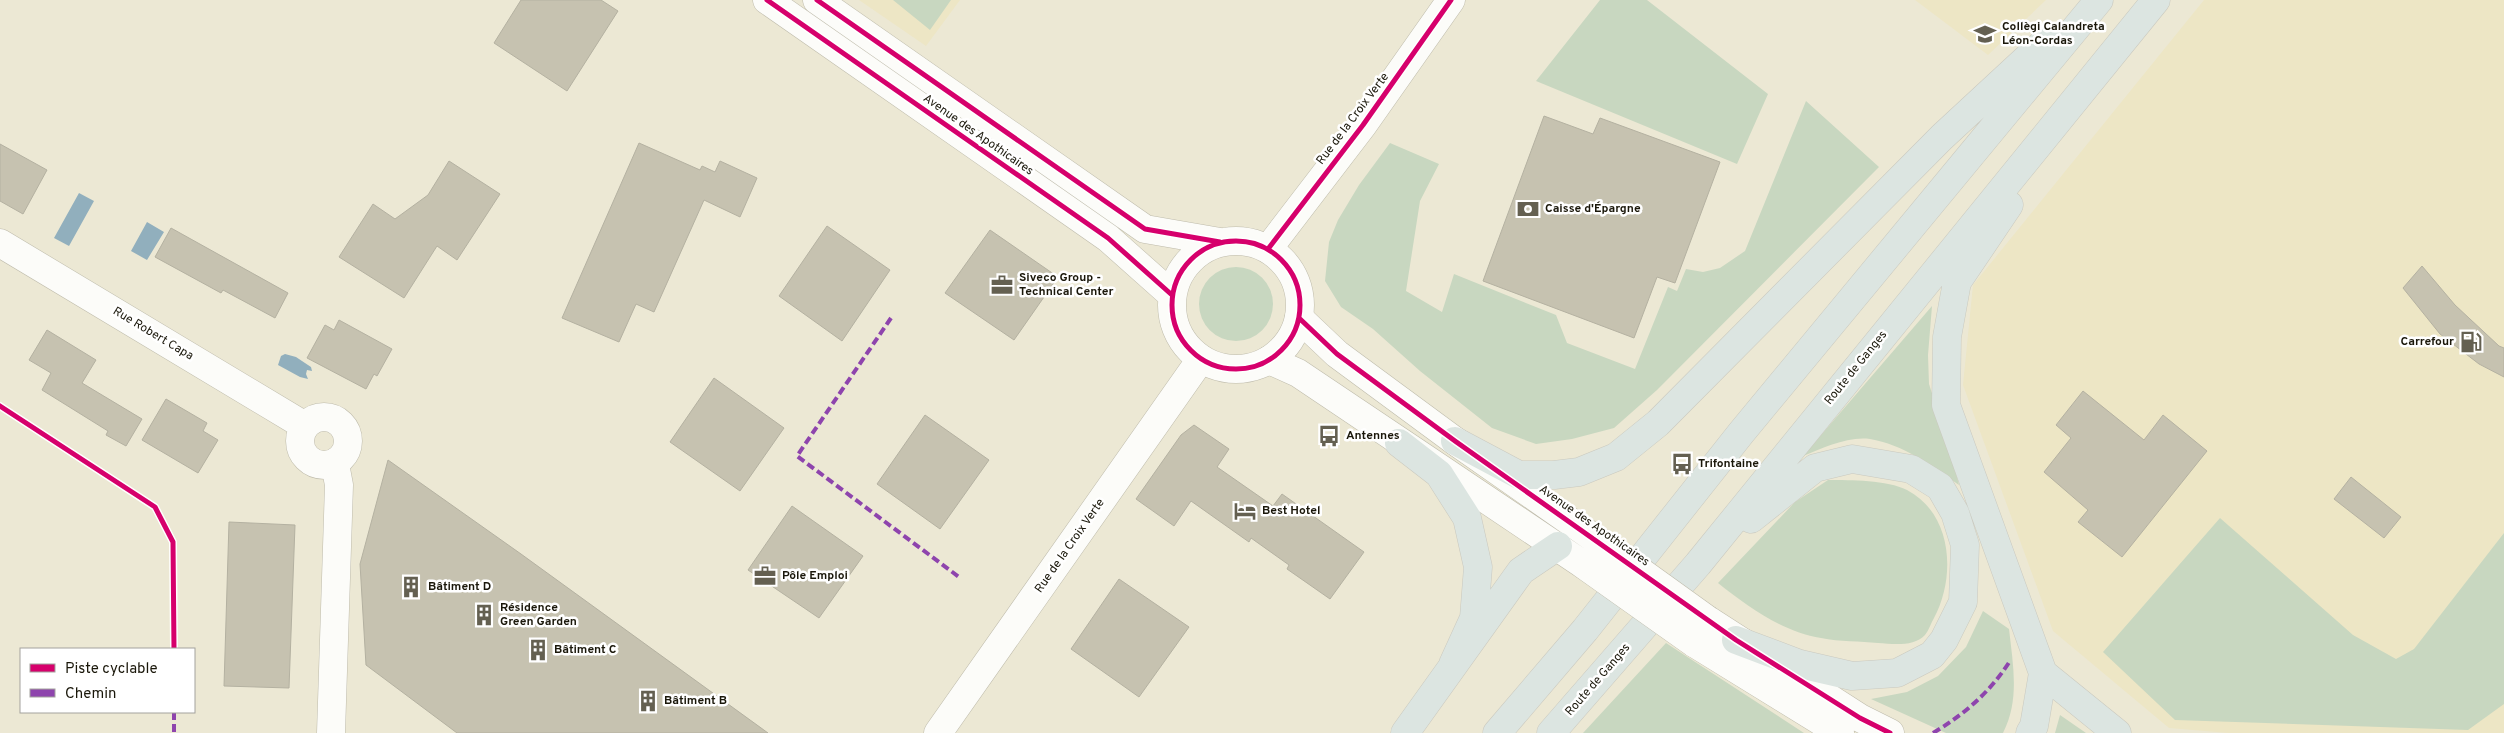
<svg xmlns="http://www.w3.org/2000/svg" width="2504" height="733" font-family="Overpass,sans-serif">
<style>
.built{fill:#ede6c5}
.green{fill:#c8d7c0}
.water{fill:#91afbd}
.building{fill:#c6c2b0;stroke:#b4b1a1}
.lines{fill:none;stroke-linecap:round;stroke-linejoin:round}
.minor-casing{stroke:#bebbab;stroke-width:29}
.tertiary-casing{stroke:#bebbab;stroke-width:29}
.secondary-casing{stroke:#bebbab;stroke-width:29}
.primary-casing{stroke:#cac9bf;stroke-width:29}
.minor{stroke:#fcfcf9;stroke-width:28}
.tertiary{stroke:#fcfcf9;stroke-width:28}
.secondary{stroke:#fcfcf9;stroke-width:28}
.primary{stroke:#dce5e1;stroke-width:28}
.tertiary-bridge-casing{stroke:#bebbab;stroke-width:29;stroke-linecap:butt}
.tertiary-bridge{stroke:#fcfcf9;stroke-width:28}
.quiet{stroke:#8e44ad;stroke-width:4;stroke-dasharray:8 4;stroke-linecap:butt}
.cycleway-casing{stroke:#fff;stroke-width:8}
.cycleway{stroke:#d6006c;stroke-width:5}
.labels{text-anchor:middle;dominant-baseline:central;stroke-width:5;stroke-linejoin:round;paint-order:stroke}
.poi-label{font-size:12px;font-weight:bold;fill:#1a170a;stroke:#fff;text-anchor:start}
.street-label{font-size:12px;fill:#1a170a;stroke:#fff}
</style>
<rect width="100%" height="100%" fill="#ece8d4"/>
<!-- built -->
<path class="built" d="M859,0H960L926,46Z
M1915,0H2046L1988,55Z
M2204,0H2504V733H2228L2169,728L2053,631L1963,385L1973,285Z"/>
<!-- green -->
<path class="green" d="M893,0H951L930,30Z
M1600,0H1647L1768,94L1737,164L1536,81Z
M1806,101L1879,167L1657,390L1614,428L1572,439L1536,444L1492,428L1420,371L1373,329L1341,307L1325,281L1329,242L1338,220L1359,185L1390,143L1439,164L1420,201L1406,291L1442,312L1454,274L1556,315L1567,343L1635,369L1668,287L1677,291L1686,269L1703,272L1720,268L1745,251Z
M1199 304a37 37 0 1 1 74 0a37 37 0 1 1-74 0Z
M1932,306L1928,355L1929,384L1950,449L1959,485C1933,466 1902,444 1870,439C1848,436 1823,448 1803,456Z
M1828,480C1851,480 1887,480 1907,490C1953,514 1956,577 1934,618C1931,623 1929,630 1925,635C1914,647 1893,644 1878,643C1860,641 1840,642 1821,638C1783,632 1748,607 1718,583L1795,502Z
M2220,518L2353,635L2396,659L2414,649L2504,533V704L2468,730L2175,720L2103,652Z
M1983,611L2009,629C2013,665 2020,700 2003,733H1946L1871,699L1907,692L1938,676L1966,647Z
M1666,643L1804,733H1583Z
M2060,715L2086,733H2055Z"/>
<!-- water -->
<path class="water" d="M79,193L94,201L69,246L54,238Z
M147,222L164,232L147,260L131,251Z
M285,354L296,357L311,367L312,371L307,370L306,374L308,379L300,377L278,365L281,356Z"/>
<!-- building -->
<path class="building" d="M521,0H601L618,11L567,91L494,43Z
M1544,116L1593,134L1600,118L1720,162L1675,283L1657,277L1634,338L1483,281Z
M639,143L700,170L702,166L715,172L720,161L757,178L740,217L704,200L654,312L636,304L619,342L562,318Z
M0,144L47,170L23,214L0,201Z
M449,161L500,194L457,260L437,246L404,298L339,257L373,204L395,219L428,195Z
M827,226L890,270L842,341L779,296Z
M171,228L288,293L275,318L223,290L221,293L155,257Z
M990,230L1058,277L1014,340L945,293Z
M2422,266L2455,305L2499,346L2504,348V377L2479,364L2440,334L2403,288Z
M339,320L392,349L377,376L374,374L366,389L307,358L325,325L334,330Z
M47,330L96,360L82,383L142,419L126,446L106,435L108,431L42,390L51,373L29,360Z
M714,378L784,428L740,491L670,442Z
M2083,391L2144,440L2163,415L2207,451L2122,557L2078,522L2088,510L2044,472L2071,438L2056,425Z
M166,399L207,423L203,431L218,440L198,473L142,440Z
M925,415L989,460L940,529L877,484Z
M1194,425L1229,449L1217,467L1273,506L1282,494L1364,552L1330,599L1287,569L1289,565L1251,538L1249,542L1191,501L1174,526L1136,499L1181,435Z
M388,460L521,554L768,733H457L366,665L360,564Z
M2351,477L2401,517L2384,538L2334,499Z
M792,506L863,556L819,618L748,570Z
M229,522L295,525L289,688L224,686Z
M1119,579L1189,627L1139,697L1071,649Z"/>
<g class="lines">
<!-- minor casing -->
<g class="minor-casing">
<path id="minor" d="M0,243L305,426
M1268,249L1363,125L1451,0
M300 441a24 24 0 1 1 48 0a24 24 0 1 1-48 0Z
M331,733L339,485L335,464
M938,733L1201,359"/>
</g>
<!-- tertiary casing -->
<g class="tertiary-casing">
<path id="tertiary" d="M1299,318L1337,354L1455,441L1601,543
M1269,360L1298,373L1584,565
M1708,620L1860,718L1890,733
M1694,643L1840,733"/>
</g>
<!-- secondary casing -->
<g class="secondary-casing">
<path id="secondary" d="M767,0L1108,238L1172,295
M817,0L1145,229L1220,242
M1172 305a64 64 0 1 1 128 0a64 64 0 1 1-128 0Z"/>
</g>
<!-- primary casing -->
<g class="primary-casing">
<path id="primary" d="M2009,205L1957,282L1947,337L1946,405L2043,673L2034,726L2030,733
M1455,441L1519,475H1554L1579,472L1616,457L1658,423L1942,137L2049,38
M1399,443L1439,474L1467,518L1478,567L1474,618L1453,664
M1736,640L1800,664L1852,676L1897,673L1932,655L1944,640L1963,602L1965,545L1955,513L1940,487L1911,469L1852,459L1815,468L1751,519
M2043,673L2117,733
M1405,733L1521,571L1558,546
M1497,733L1585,630L1741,433L2099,0
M1551,733L1698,564L2156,0"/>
</g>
<!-- minor -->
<use href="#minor" class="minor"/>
<!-- tertiary -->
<use href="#tertiary" class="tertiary"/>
<!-- secondary -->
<use href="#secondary" class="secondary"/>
<!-- primary -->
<use href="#primary" class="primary"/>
<!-- tertiary-bridge casing -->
<g class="tertiary-bridge-casing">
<path id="tertiary-bridge" d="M1601,543L1708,620
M1584,565L1694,643"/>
</g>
<!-- tertiary-bridge -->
<use href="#tertiary-bridge" class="tertiary-bridge"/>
<!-- quiet -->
<path class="quiet" d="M891,318L797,456L959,577
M174,712V733
M1933,733C1965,714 1990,692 2010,661"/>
<!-- cycleway casing -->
<g class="cycleway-casing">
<path id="cycleway" d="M767,0L1108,238L1172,295
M817,0L1145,229L1220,242
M1172 305a64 64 0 1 1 128 0a64 64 0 1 1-128 0Z
M1268,249L1363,125L1451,0
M1299,318L1337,354L1455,441L1736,640L1860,718L1890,733
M0,406L155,507L173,542L174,649"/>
</g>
<!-- cycleway -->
<use href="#cycleway" class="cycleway"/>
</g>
<!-- icons -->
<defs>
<g id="school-bare" transform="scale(1.725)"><path d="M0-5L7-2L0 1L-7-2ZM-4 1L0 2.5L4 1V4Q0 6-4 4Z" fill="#646051" stroke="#fff" stroke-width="2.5" paint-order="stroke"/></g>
<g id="bank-bare" transform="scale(1.725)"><path d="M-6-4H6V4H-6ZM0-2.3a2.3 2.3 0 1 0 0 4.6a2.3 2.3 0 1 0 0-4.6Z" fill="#646051" stroke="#fff" stroke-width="2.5" paint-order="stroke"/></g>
<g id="office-bare" transform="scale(1.725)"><path d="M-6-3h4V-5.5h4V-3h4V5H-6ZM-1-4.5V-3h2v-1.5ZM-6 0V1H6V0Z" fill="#646051" stroke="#fff" stroke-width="2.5" paint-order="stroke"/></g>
<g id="fuel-bare" transform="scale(1.725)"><path d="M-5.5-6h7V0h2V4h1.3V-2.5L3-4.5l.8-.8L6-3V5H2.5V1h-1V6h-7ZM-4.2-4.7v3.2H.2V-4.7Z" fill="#646051" stroke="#fff" stroke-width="2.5" paint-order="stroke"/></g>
<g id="bus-bare" transform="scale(1.725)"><path d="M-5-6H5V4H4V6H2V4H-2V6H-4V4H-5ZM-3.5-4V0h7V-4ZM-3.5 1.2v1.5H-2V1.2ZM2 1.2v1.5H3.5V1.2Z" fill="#646051" stroke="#fff" stroke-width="2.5" paint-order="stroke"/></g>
<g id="hotel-bare" transform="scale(1.725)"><path d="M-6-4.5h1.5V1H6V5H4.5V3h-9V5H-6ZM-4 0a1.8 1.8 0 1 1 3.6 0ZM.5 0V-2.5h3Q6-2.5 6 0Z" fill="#646051" stroke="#fff" stroke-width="2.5" paint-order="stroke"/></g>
<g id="building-bare" transform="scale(1.725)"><path d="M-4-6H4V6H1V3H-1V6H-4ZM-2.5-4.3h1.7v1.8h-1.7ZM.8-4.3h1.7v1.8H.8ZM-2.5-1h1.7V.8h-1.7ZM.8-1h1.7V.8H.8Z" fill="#646051" stroke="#fff" stroke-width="2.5" paint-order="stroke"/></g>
</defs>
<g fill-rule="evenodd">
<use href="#school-bare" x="1985" y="34"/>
<use href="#bank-bare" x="1528" y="209"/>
<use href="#office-bare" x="1002" y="285"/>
<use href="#fuel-bare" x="2471" y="342"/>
<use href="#bus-bare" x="1329" y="436"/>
<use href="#bus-bare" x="1682" y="464"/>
<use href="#hotel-bare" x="1245" y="511"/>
<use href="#office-bare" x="765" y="576"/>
<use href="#building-bare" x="411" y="587"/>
<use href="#building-bare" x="484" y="615"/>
<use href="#building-bare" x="538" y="650"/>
<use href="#building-bare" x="648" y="701"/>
</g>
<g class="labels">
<!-- poi labels -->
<g class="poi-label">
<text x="2002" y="27">Collègi Calandreta<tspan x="2002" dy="14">Léon-Cordas</tspan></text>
<text x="1545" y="209">Caisse d'Épargne</text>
<text x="1019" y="278">Siveco Group -<tspan x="1019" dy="14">Technical Center</tspan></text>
<text x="2454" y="342" text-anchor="end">Carrefour</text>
<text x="1346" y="436">Antennes</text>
<text x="1698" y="464">Trifontaine</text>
<text x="1262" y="511">Best Hotel</text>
<text x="782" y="576">Pôle Emploi</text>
<text x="428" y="587">Bâtiment D</text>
<text x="500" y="608">Résidence<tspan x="500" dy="14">Green Garden</tspan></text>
<text x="554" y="650">Bâtiment C</text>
<text x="664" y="701">Bâtiment B</text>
</g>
<!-- street labels -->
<g class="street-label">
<text transform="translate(1353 119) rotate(-53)">Rue de la Croix Verte</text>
<text transform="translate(978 135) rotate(35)">Avenue des Apothicaires</text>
<text transform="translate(153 334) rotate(31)">Rue Robert Capa</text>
<text transform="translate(1856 368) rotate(-51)">Route de Ganges</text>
<text transform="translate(1594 526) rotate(35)">Avenue des Apothicaires</text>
<text transform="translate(1070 546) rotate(-55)">Rue de la Croix Verte</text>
<text transform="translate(1598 680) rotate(-49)">Route de Ganges</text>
</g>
</g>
<!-- legend -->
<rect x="20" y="648" width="175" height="65" fill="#ffffff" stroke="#a3a29d"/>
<rect x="30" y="664" width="25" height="8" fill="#d6006c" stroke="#a3a29d"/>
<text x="65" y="673" font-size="15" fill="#1a170a">Piste cyclable</text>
<rect x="30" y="689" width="25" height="8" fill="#8e44ad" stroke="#a3a29d"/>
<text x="65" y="698" font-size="15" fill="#1a170a">Chemin</text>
</svg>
